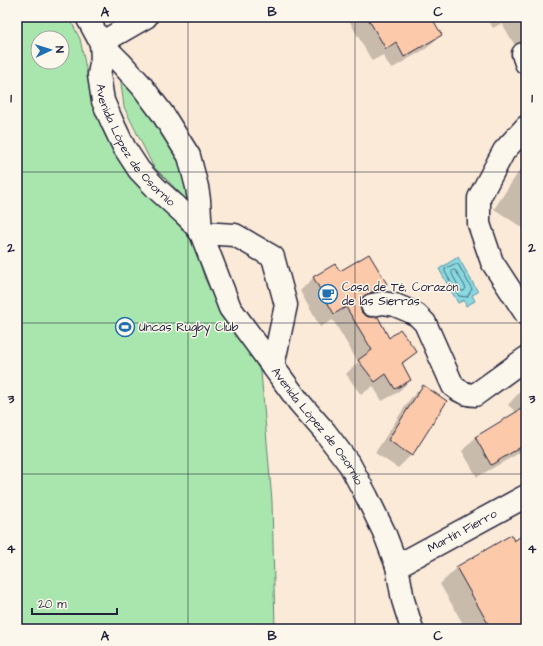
<svg xmlns="http://www.w3.org/2000/svg" width="543" height="646" font-family="'Architects Daughter',sans-serif">
<style>
.green{fill:#a9e6ad;stroke:#668474;fill-rule:evenodd}
.water{fill:#88d9e0;stroke:#5f909e}
.shadow{fill:#0003}
.lines{fill:none;stroke-linecap:round;stroke-linejoin:round}
.shore{stroke:#4b6b7d;stroke-width:1}
.building{fill:#fccaab;stroke:#22223b}
.minor-casing{stroke:#22223b;stroke-width:25}
.minor{stroke:#fbf7ec;stroke-width:22}
.grid{fill:none;stroke:#22223b;stroke-width:1;stroke-opacity:0.55}
.labels{text-anchor:middle;dominant-baseline:central;stroke-width:3;stroke-linejoin:round;paint-order:stroke}
.street-label{font-size:12px;fill:#22223b;stroke:#fbf7ec}
.poi-label{font-size:12px;fill:#22223b;stroke:#fbf7ec;text-anchor:start}
.neatline{fill:none;stroke:#22223b;stroke-width:1.5}
.grid-label{font-size:13px;text-anchor:middle;font-weight:bold;fill:#22223b}
</style>
<rect width="100%" height="100%" fill="#fbead8"/>
<filter id="ink" filterUnits="userSpaceOnUse"><feTurbulence type="fractalNoise" baseFrequency=".025" numOctaves="2"/><feDisplacementMap in="SourceGraphic" scale="8" xChannelSelector="R" yChannelSelector="G"/><feConvolveMatrix kernelMatrix="1 2 1 2 8 2 1 2 1" color-interpolation-filters="sRGB"/></filter>
<g filter="url(#ink)">
<!-- green -->
<path class="green" d="M17,17H69L80,39L93,103L107,136L123,167L151,198L173,219L193,242L205,279L213,296L261,372L272,501L275,629H17ZM38,38H62V62H38Z
M120,75L161,127L184,163L191,204L153,166L124,107Z"/>
<!-- water -->
<path class="water" d="M458,257L478,292L472,295L475,301L466,306L464,300L458,303L439,269Z"/>
<!-- shadow -->
<path class="shadow" d="M347,17H430L440,35L427,48L391,69L383,55L372,61Z
M487,17H526V61H524L502,23L493,28Z
M526,161V230L494,209Z
M335,265L339,273L386,283L372,296L359,304L362,314L389,339L415,352L402,365L410,380L397,393L382,401L373,386L361,395L346,374L358,362L333,320L320,327L300,291L313,278Z
M526,284V322L510,299L523,286Z
M526,385V449L477,477L462,451L475,438L517,413L508,405Z
M423,386L411,455L398,468L375,453L410,399Z
M526,535V629H466L440,584L457,568L514,542Z"/>
<g class="lines">
<!-- shore -->
<path class="shore" d="M455,264H458L472,289L467,297L459,296L445,272V269Z
M454,270L456,271L466,288L464,291H461L452,274V272Z"/>
</g>
<!-- building -->
<path class="building" d="M367,17H437L433,20L442,35L404,57L396,42L386,49Z
M369,254L387,284L372,292L364,296L360,300V307L362,313L368,317H378L389,338L400,329L417,352L402,363L411,380L395,389L386,374L375,382L358,360L372,350L346,307L334,314L313,277L335,264L340,271Z
M423,385L447,401L412,456L388,440Z
M526,406V444L491,465L475,437Z
M526,533V629H491L456,567L511,535L514,541Z"/>
<g class="lines">
<!-- minor casing -->
<g class="minor-casing">
<g id="minor">
<path id="s1" d="M87,17L101,43L120,62L141,85L162,113L189,156L197,187L199,200L200,217L201,233L230,308L299,402L325,432L350,465L367,497L384,532L397,566L403,600L412,629"/>
<path id="s2" d="M101,43L102,58L99,75L103,101L113,124L124,147L139,170L157,189L189,218L201,233"/>
<path d="M101,43L146,17"/>
<path d="M523,54L526,63"/>
<path d="M526,127L504,151L479,198V224L492,262L526,314"/>
<path d="M201,233L235,235L273,257L286,305L273,366"/>
<path d="M372,305L383,303L395,305L407,310L417,315L425,323L453,386C460,392 466,395 475,395L526,358"/>
<path id="s3" d="M397,566L526,496"/>
</g>
</g>
<!-- minor -->
<use href="#minor" class="minor"/>
</g>
</g>
<!-- grid -->
<path class="grid" d="M188,17V629M355,17V629M17,172H526M17,323H526M17,474H526"/>
<!-- icons -->
<defs>
<g id="cafe-ring" transform="scale(1)"><circle r="9.5" fill="#fbf7ec" stroke="#1f6fb2" stroke-width="1.5"/><path d="M-5.5-4.5H6V0H3Q3 3.5 0 3.5H-2.5Q-5.5 3.5-5.5 0ZM3-3.2v2h1.7v-2ZM-6 4.5H4V6H-6Z" fill="#1f6fb2"/></g>
<g id="stadium-ring" transform="scale(1)"><circle r="9.5" fill="#fbf7ec" stroke="#1f6fb2" stroke-width="1.5"/><path d="M0-5a6.5 5 0 1 0 0 10a6.5 5 0 1 0 0-10ZM-3.5-1.8h7v3.6h-7Z" fill="#1f6fb2"/></g>
</defs>
<g fill-rule="evenodd">
<use href="#cafe-ring" x="328" y="294"/>
<use href="#stadium-ring" x="125" y="327"/>
</g>
<g class="labels">
<!-- street labels -->
<g class="street-label">
<text stroke="none"><textPath href="#s2" startOffset="113">Avenida López de Osornio</textPath></text>
<text stroke="none"><textPath href="#s1" startOffset="479">Avenida López de Osornio</textPath></text>
<text stroke="none"><textPath href="#s3" startOffset="74">Martín Fierro</textPath></text>
</g>
<!-- poi labels -->
<g class="poi-label">
<text x="342" y="287">Casa de Té, Corazón<tspan x="342" dy="14">de las Sierras</tspan></text>
<text x="139" y="327">Uncas Rugby Club</text>
</g>
</g>
<!-- margin -->
<rect width="543" height="646" fill="none" stroke="#fbf7ec" stroke-width="44"/>
<!-- north arrow -->
<g transform="translate(50 50) rotate(86)"><circle r="19" fill="#fbf7ec" stroke="#a4a2a5"/>
<path d="M0-3L7 15L0 10L-7 15Z" fill="#1f6fb2"/>
<text y="-6" font-size="11" font-weight="bold" text-anchor="middle" fill="#22223b">N</text>
</g>
<!-- scale -->
<path d="M32 608v6h85v-6" fill="none" stroke="#22223b" stroke-width="2"/>
<text x="38" y="608" font-size="12" fill="#22223b" stroke="#fbf7ec" stroke-width="3" paint-order="stroke">20 m</text>
<rect x="22" y="22" width="499" height="602" class="neatline"/>
<g class="grid-label">
<text x="105" y="16">A</text>
<text x="272" y="16">B</text>
<text x="438" y="16">C</text>
<text x="11" y="102">1</text>
<text x="532" y="102">1</text>
<text x="11" y="252">2</text>
<text x="532" y="252">2</text>
<text x="11" y="403">3</text>
<text x="532" y="403">3</text>
<text x="11" y="553">4</text>
<text x="532" y="553">4</text>
<text x="105" y="640">A</text>
<text x="272" y="640">B</text>
<text x="438" y="640">C</text>
</g>
</svg>
